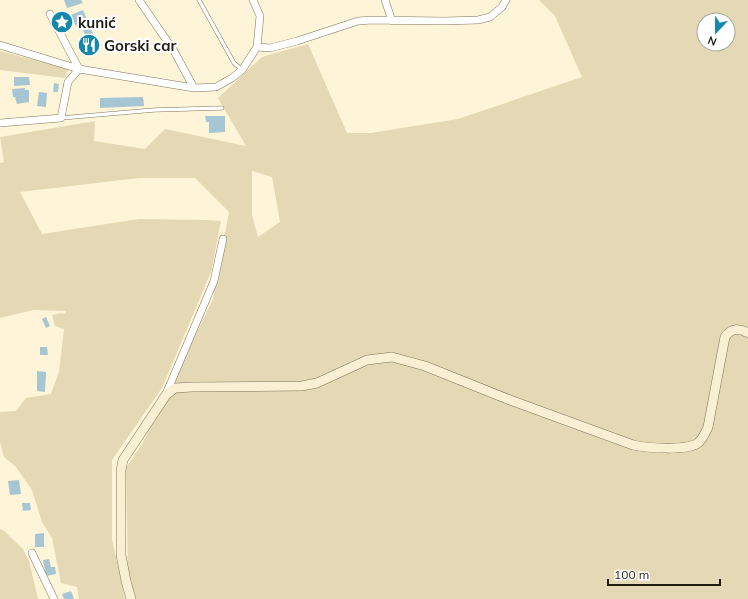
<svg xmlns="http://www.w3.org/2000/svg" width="748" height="599" font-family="Mulish,sans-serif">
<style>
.green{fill:#e5d8b4;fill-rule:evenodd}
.building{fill:#a7c6d4}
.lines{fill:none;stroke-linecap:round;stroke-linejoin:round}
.lane-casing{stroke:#7e755b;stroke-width:4.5}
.street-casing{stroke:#7e755b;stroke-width:8}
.secondary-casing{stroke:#7e755b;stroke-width:10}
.lane{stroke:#fff;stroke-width:3.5}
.street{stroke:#fff;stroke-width:7}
.secondary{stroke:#f9f0d4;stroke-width:9}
.labels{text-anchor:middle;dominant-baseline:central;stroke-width:4;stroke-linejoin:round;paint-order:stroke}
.poi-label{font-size:15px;font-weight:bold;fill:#211d13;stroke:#fff;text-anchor:start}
</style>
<rect width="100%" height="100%" fill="#fef4d7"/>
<!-- green -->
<path class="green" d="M539,0H748V599H136L128,576L126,468L142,444L213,299L229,212L195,178H139L20,192L42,234L139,219L206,220L221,221L211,272L162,388L112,460V539L125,599H79L77,587L61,583L52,538L42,522L32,490L16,467L4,457L0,442V412L16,411L26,398L51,394L59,372L64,329L55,326L52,315L61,313L65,314L66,311L33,310L0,318V163L4,162L0,137L95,121L94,141L145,149L165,129L246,146L218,98L262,57L308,44L347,133H371L458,119L582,77L555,16ZM704,20H728V44H704ZM252,171L272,177L280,222L258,237L252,215Z
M0,51L69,69L65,78L0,70Z
M0,529L4,531L23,549L29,561L38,599H0Z"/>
<!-- building -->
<path class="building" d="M64,0H81L83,3L67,8Z
M83,10L88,22L76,26L71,15Z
M90,27L93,34L86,37L83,30Z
M89,41L92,48L88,49L85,42Z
M14,77H29L30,85L14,86Z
M54,83L59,84L58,92H53Z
M25,88V90H29V102L17,104L15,97H13L12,89Z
M39,92L47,93L46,107L37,106Z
M143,97L144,106L100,108V98Z
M205,116H225V132L209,133V122H206Z
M46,317L50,326L46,328L42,319Z
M40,347H47L48,355H40Z
M37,371L46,372L45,392L37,391Z
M19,480L21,494L10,495L8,481Z
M22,503H30L31,510L23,511Z
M44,533V547H35V534Z
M49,559L51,567H55L56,574L46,576L43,560Z
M71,591L74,599H64L62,594Z"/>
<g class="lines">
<!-- lane casing -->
<g class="lane-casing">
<path id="lane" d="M199,0L234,63L242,70
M61,118L154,110L222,108"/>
</g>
<!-- street casing -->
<g class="street-casing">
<path id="street" d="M139,0L174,51L194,88
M385,0L392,21
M0,45L79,69L194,88L216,87L232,78L242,70L257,47L260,16L253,0
M257,47L270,48L297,41L358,21L372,20L445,21L478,20L490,17L502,7L506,0
M0,123L61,118L68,82L79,69L50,14
M166,394L214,281L223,239
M32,553L54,599"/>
</g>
<!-- secondary casing -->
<g class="secondary-casing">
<path id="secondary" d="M131,599L126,581L121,555V470L123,460L166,395L175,388L192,387L302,386L317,383L367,360L392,357L425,366L510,400L633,445C646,448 687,451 698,443C703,439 705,433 708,427L725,337C731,328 740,328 748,333"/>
</g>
<!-- lane -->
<use href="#lane" class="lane"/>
<!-- street -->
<use href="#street" class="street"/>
<!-- secondary -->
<use href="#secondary" class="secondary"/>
</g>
<!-- icons -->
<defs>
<g id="sight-disc" transform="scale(1.15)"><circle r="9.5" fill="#1388ac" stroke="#fff"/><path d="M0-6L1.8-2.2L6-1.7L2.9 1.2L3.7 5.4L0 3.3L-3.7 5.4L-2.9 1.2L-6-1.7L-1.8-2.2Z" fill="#fff"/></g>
<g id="restaurant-disc" transform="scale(1.15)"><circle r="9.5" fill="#1388ac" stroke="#fff"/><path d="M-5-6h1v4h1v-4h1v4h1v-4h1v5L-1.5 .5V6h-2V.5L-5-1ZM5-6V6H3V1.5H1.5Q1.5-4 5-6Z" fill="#fff"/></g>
</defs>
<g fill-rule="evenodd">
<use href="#sight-disc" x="62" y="22"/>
<use href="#restaurant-disc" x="89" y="45"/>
</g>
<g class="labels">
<!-- poi labels -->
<g class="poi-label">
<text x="78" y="22">kunić</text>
<text x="104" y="45">Gorski car</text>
</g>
</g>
<!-- north arrow -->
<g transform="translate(716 32) rotate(202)"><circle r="19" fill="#ffffff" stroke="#a6a5a1"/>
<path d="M0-3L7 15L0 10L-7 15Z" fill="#1388ac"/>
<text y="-6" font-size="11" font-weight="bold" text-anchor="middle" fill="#211d13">N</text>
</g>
<!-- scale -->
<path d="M608 579v6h112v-6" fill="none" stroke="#211d13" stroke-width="2"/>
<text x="614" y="579" font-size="12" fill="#211d13" stroke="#ffffff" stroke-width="3" paint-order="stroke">100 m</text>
</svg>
